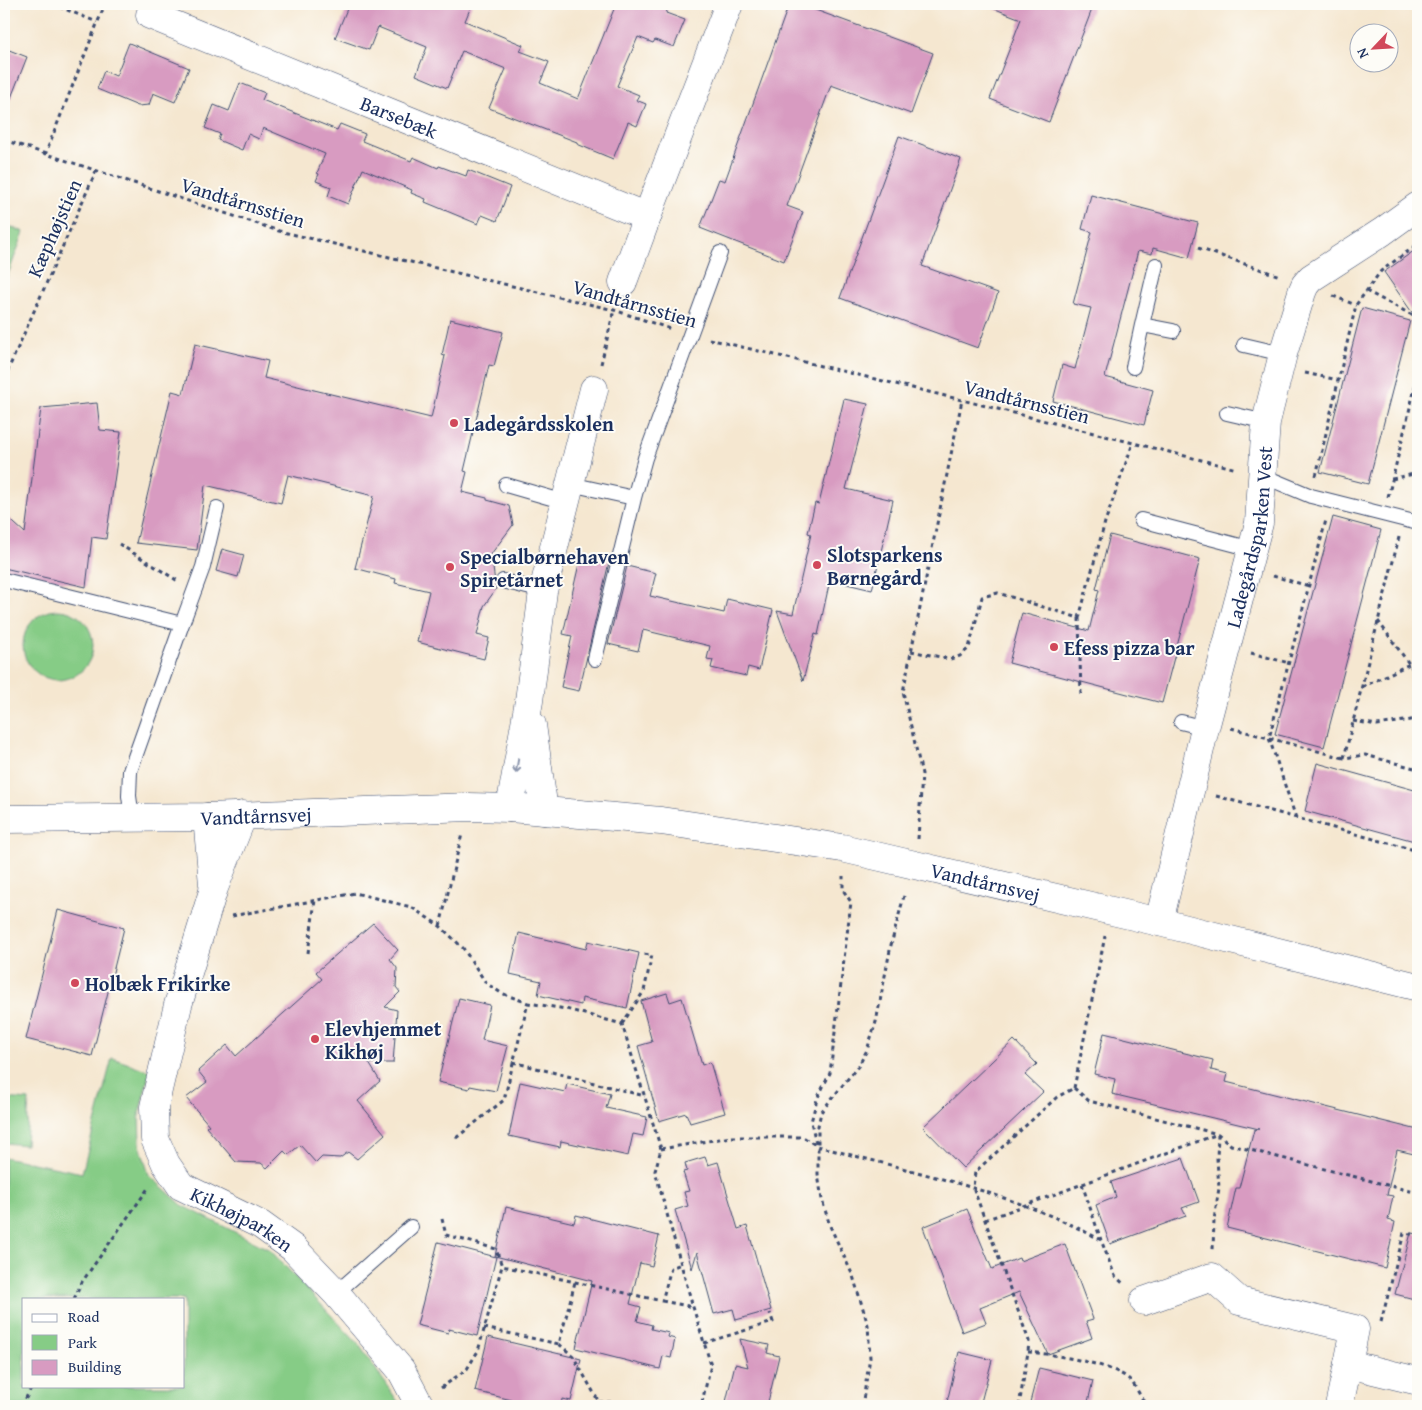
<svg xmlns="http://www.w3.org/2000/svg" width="1422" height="1410" font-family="'Gentium Book Plus',serif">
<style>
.green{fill:#86cc86;stroke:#507e72;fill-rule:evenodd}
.building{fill:#d89bc1}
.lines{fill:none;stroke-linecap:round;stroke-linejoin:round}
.lane-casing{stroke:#3c4b6f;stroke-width:16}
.street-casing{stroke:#3c4b6f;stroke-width:29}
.path{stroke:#3c4b6f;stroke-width:3;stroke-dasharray:4 4;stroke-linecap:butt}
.lane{stroke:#fff;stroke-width:14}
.street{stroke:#fff;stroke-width:28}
.oneway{stroke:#8d97ae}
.poi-dot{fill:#d1495b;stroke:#fdfcf7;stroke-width:2}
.labels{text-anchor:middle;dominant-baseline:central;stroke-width:4;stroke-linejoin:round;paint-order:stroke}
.street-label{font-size:20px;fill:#1b2f5e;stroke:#fdfcf7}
.poi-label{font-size:20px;font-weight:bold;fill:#1b2f5e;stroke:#fdfcf7;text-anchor:start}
</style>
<rect width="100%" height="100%" fill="#fdfcf7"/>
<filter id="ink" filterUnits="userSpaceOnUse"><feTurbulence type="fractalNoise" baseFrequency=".02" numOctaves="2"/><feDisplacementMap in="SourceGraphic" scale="10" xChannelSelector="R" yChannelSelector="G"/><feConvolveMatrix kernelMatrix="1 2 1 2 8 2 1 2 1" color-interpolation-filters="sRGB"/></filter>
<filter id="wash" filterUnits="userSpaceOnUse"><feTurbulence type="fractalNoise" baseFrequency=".0096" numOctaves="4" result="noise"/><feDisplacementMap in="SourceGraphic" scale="20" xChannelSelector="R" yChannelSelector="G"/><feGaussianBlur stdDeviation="1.12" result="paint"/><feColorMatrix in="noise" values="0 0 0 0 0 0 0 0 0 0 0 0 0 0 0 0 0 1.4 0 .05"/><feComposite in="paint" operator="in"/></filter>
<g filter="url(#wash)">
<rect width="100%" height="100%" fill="#f5e7d0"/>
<!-- green -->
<path class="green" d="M4,224L24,232L4,285Z
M23 645a35 35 0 1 1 70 0a35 35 0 1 1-70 0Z
M112,1058L150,1071L139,1114L140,1145L149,1175L182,1205L270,1250L359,1345L401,1406H4V1157L82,1173ZM24,1299H184V1386H24Z
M4,1098L29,1100L26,1145L4,1143Z"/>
<g id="blocks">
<!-- building -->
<path class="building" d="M349,4H472L465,21L523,45L520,51L549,62L540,83L578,99L616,4H670L666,13L685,20L674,47L655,40L653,43L638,37L617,86L639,95L636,100L646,104L637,126L628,122L613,159L577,144V142L489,108L506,69L462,51L447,88L416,75L427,47L378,27L369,50L335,38Z
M789,4H799L933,53L911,114L831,85L787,206L803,212L784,261L700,228L719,179L725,181Z
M985,4H1094L1049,122L990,99L1021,19L985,5Z
M129,43L189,68L175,102L153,93L149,105L138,106L97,89L104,71L116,76Z
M4,48L27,57L5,113L4,112Z
M240,83L265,93L262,100L337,130L340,124L365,134L362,141L411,161L413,157L438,168L439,166L466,176L468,170L510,187L497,221L482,215L478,224L425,202L426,199L411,193L412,190L363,169L348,204L328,196L331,187L316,181L319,174L317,173L325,154L263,128L259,139L248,134L242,150L218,140L220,134L205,128L214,105L229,111Z
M899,136L961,159L922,266L998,293L978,348L840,298Z
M1091,195L1198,223L1189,258L1153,248L1152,254L1138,251L1105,377L1153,390L1144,425L1053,401L1062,365L1075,369L1091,308L1073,304L1092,232L1082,229Z
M1418,248V321L1384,272Z
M1362,308L1410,321L1368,484L1320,472Z
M450,319L503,332L494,366L489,365L464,471L467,472L462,492L487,498V500L509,506L513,525L491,554L496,589L484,606L477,635L489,638L484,659L417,642L429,591L395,583L396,579L355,568L374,496L288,475L281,503L205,485L197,550L136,543L172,391L183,394L195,344L268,361L264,378L431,418L445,356L442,355Z
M844,399L868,404L846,489L893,500L872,590L830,580L818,635L815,634L803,681L777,611L793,614L811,534L808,533L815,503L819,504Z
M97,403L100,430L121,432L106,539L92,537L86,587L4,568V514L25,533L41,408Z
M1333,517L1381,530L1324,747L1275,734Z
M1110,535L1200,559L1162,703L1009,663L1022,613L1089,631L1099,590L1096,589Z
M222,549L244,555L238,577L216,571Z
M581,555L609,562L579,691L561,687L572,636L563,634Z
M627,566L656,573L650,596L724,613L727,599L773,610L759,670L748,667L746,676L711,668L713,660L707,659L710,646L643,630L638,651L608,644Z
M1317,763L1418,791V842L1305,811Z
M58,910L124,928L92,1056L26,1039Z
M373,923L398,950L390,959L397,968L396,987L400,992L385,1007L397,1010L393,1063H369L380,1081L358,1101L385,1134L357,1159L348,1152L340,1158L322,1157L316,1163L300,1145L288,1155L284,1151L267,1168L261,1163L236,1162L206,1127L209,1125L186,1098L207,1082L198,1071L227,1045L236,1056L322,979L316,972Z
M519,933L586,949L588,941L639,953L627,1008L582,998L581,1005L538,995L541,981L510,974Z
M667,993L670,1002L682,998L702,1065L710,1062L725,1113L690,1123L686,1113L659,1121L638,1046L652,1042L641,1001Z
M459,998L490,1005L482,1040L508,1046L496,1091L470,1086L469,1089L438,1082Z
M1104,1033L1213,1060L1211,1070L1228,1074L1226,1082L1418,1130V1155L1397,1150L1387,1195L1393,1196L1388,1220L1395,1222L1385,1268L1227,1228L1236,1188H1239L1254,1130L1259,1129L1112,1094L1115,1079L1094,1074Z
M1014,1040L1037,1064L1025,1075L1043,1092L963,1168L923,1127Z
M520,1082L565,1092L567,1084L610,1094L606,1108L647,1117L643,1136L633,1134L628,1156L561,1141L560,1147L509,1136Z
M705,1157L708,1165L718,1162L738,1229L747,1226L771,1310L736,1320L733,1309L714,1314L697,1252L692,1269L675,1210L688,1206L684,1192L689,1191L683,1172L687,1171L685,1163Z
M1183,1158L1199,1202L1182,1208L1186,1216L1110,1244L1096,1205L1116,1197L1111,1182Z
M506,1207L574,1223L576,1215L659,1236L652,1266L640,1263L630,1304L641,1307L637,1321L652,1325L651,1329L669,1333L668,1337L675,1339L671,1358L663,1356L660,1369L576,1348L592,1281L495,1256Z
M967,1209L992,1269L1019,1258L1020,1261L1065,1244L1093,1319L1086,1321L1092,1338L1048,1354L1019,1292L980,1308L986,1323L962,1332L923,1227Z
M1411,1233L1418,1234V1300L1395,1294Z
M438,1242L496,1257L477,1336L449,1329L448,1333L417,1325Z
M488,1337L581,1359L571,1401L562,1399L561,1406H536L475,1391Z
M740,1339L769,1345L767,1353L779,1356L767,1406H725L735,1364L748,1367Z
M959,1352L992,1360L980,1406H946Z
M1039,1368L1093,1381L1087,1406H1029Z"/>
</g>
</g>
<g filter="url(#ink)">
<use href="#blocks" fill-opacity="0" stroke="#3c4b6f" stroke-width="1"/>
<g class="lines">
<!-- lane casing -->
<g class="lane-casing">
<path id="lane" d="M1142,325L1156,265
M1244,345L1283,354
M1133,367L1142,325L1173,331
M1227,413L1266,422
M1263,476L1311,496L1418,523
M570,484L634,498L645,458L720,253
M506,485L565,502
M1141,520L1252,549
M4,580L182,624L130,771L129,796L132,818
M503,581L543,591
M182,624L203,567L217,508
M595,659L634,498
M1181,722L1205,728
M336,1293L411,1227"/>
</g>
<!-- street casing -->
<g class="street-casing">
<g id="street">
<path id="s1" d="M150,15L647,217L729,4"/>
<path d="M623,282L647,217"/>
<path d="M532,725L544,811"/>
<path d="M510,808L529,701L543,591L594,389"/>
<path id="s2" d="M243,815L214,888L178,1005L154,1107L155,1139L166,1164L181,1186L261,1225L293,1248L336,1293L401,1370L420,1406"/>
<path d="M207,817L213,884"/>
<path id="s3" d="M4,819L207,817L469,807L510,808L661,821L842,848L1159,922L1418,987"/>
<path id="s4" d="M1159,922L1205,728L1259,523L1266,422L1283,354L1302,292L1305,285L1311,278L1382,232L1418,206"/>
<path d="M1144,1301L1212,1277L1239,1301L1355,1329L1348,1364L1418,1381"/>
<path d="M1339,1406L1348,1364"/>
</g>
</g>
<!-- path -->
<path class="path" d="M52,4L97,22
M4,140L279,231L614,310L671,329
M45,155L105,4
M1198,248L1280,276
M1366,291L1418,318
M1333,296L1356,305
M709,339L962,400L1237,469
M601,364L614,310
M1305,373L1338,380
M4,379L96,171
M1316,476L1356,305L1381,271L1418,244
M1392,479L1418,473
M1388,497L1418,375
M1399,537L1344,758L1365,755L1418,769
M119,544L178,581
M1273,576L1309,586
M1079,618L1081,696
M1378,621L1418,676
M911,651L950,659L960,656L969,648L982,597L998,593L1079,618L1105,522L1133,443
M1251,653L1289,663
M1362,687L1418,660
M1353,721L1377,725L1418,719
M1231,728L1344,758
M1216,796L1418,851
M1296,818L1269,738L1326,520
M918,839L922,774L903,692L962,400
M232,916L355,893L411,907L440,926L463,948L486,983L501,993L528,1003
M440,926L462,834
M308,953L315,900
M622,1024L644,991L652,955L643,954
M513,1062L645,1096
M1074,1088L1089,1101L1218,1134L1231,1145L1418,1193
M1074,1088L1105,936
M456,1138L504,1100L528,1003L566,1009L622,1024L661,1149L655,1171L693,1307L711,1365L701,1406
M816,1143L811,1122L817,1099L830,1073L851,902L843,890V876
M661,1149L731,1137H803L817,1146C914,1172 1013,1192 1101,1240L1115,1276L1125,1285
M1082,1184L1101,1240
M442,1219L446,1235L496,1249L502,1266
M985,1220L1218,1134L1217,1159L1219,1188L1214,1220L1213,1250
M74,1299L82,1282L149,1187
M662,1301L693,1307
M1381,1322L1404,1233L1417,1235L1418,1228
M484,1328L559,1344L575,1282
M704,1343L773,1322L770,1313
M559,1344L573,1356L599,1402L598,1406
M1028,1352C1052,1354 1114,1364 1130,1380C1135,1385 1139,1394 1143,1400L1142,1406
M441,1388L467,1369L478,1351L502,1266L662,1301L671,1268L681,1264
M599,1402H611L628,1406
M22,1406L32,1386
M862,1406L870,1358L868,1325L853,1276L830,1226L822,1200L818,1174V1126L821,1112L859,1065L867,1050L876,1022L891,945L905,892
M1019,1406L1028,1352L1029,1341L973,1187L975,1172L1057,1097L1074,1088"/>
<!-- lane -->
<use href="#lane" class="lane"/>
<!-- street -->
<use href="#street" class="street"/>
</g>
<!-- one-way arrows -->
<defs><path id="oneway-shaft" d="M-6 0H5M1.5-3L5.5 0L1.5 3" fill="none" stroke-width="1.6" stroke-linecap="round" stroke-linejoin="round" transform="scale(1.25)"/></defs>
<use class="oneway" href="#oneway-shaft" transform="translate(517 766) rotate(100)"/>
</g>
<!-- markers -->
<g class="poi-dot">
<circle cx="454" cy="423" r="5"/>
<circle cx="817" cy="565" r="5"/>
<circle cx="450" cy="567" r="5"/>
<circle cx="1054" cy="647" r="5"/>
<circle cx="75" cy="983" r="5"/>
<circle cx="315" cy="1039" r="5"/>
</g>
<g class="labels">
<!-- street labels -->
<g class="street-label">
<text stroke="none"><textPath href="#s1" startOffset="269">Barsebæk</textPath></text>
<text transform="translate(243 202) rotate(17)">Vandtårnsstien</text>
<text transform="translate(54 228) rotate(-66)">Kæphøjstien</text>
<text transform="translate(635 303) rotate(16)">Vandtårnsstien</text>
<text transform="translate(1027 401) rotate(14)">Vandtårnsstien</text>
<text stroke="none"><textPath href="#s4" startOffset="396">Ladegårdsparken Vest</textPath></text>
<text stroke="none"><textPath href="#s3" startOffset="252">Vandtårnsvej</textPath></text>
<text stroke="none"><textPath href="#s3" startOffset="988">Vandtårnsvej</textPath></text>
<text stroke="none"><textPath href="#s2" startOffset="461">Kikhøjparken</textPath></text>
</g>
<!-- poi labels -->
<g class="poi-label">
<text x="464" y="423">Ladegårdsskolen</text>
<text x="827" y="554">Slotsparkens<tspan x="827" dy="23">Børnegård</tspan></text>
<text x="460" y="556">Specialbørnehaven<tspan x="460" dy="23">Spiretårnet</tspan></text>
<text x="1064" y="647">Efess pizza bar</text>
<text x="85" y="983">Holbæk Frikirke</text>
<text x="325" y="1028">Elevhjemmet<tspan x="325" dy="23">Kikhøj</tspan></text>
</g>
</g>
<!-- margin -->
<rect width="1422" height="1410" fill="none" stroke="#fdfcf7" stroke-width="20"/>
<!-- legend -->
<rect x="22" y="1298" width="162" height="90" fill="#fdfcf7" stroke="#a3aaba"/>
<rect x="32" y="1314" width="25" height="8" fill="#ffffff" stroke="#a3aaba"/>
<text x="68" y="1322" font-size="15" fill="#1b2f5e">Road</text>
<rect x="32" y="1335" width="25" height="15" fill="#86cc86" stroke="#a3aaba"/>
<text x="68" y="1348" font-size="15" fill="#1b2f5e">Park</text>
<rect x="32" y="1360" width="25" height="15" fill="#d89bc1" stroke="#a3aaba"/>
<text x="68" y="1372" font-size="15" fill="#1b2f5e">Building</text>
<!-- north arrow -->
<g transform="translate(1374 48) rotate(245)"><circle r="24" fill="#fdfcf7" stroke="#a3aaba"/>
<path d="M0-4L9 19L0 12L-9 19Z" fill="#d1495b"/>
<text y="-8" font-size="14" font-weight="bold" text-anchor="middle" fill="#1b2f5e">N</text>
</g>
</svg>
